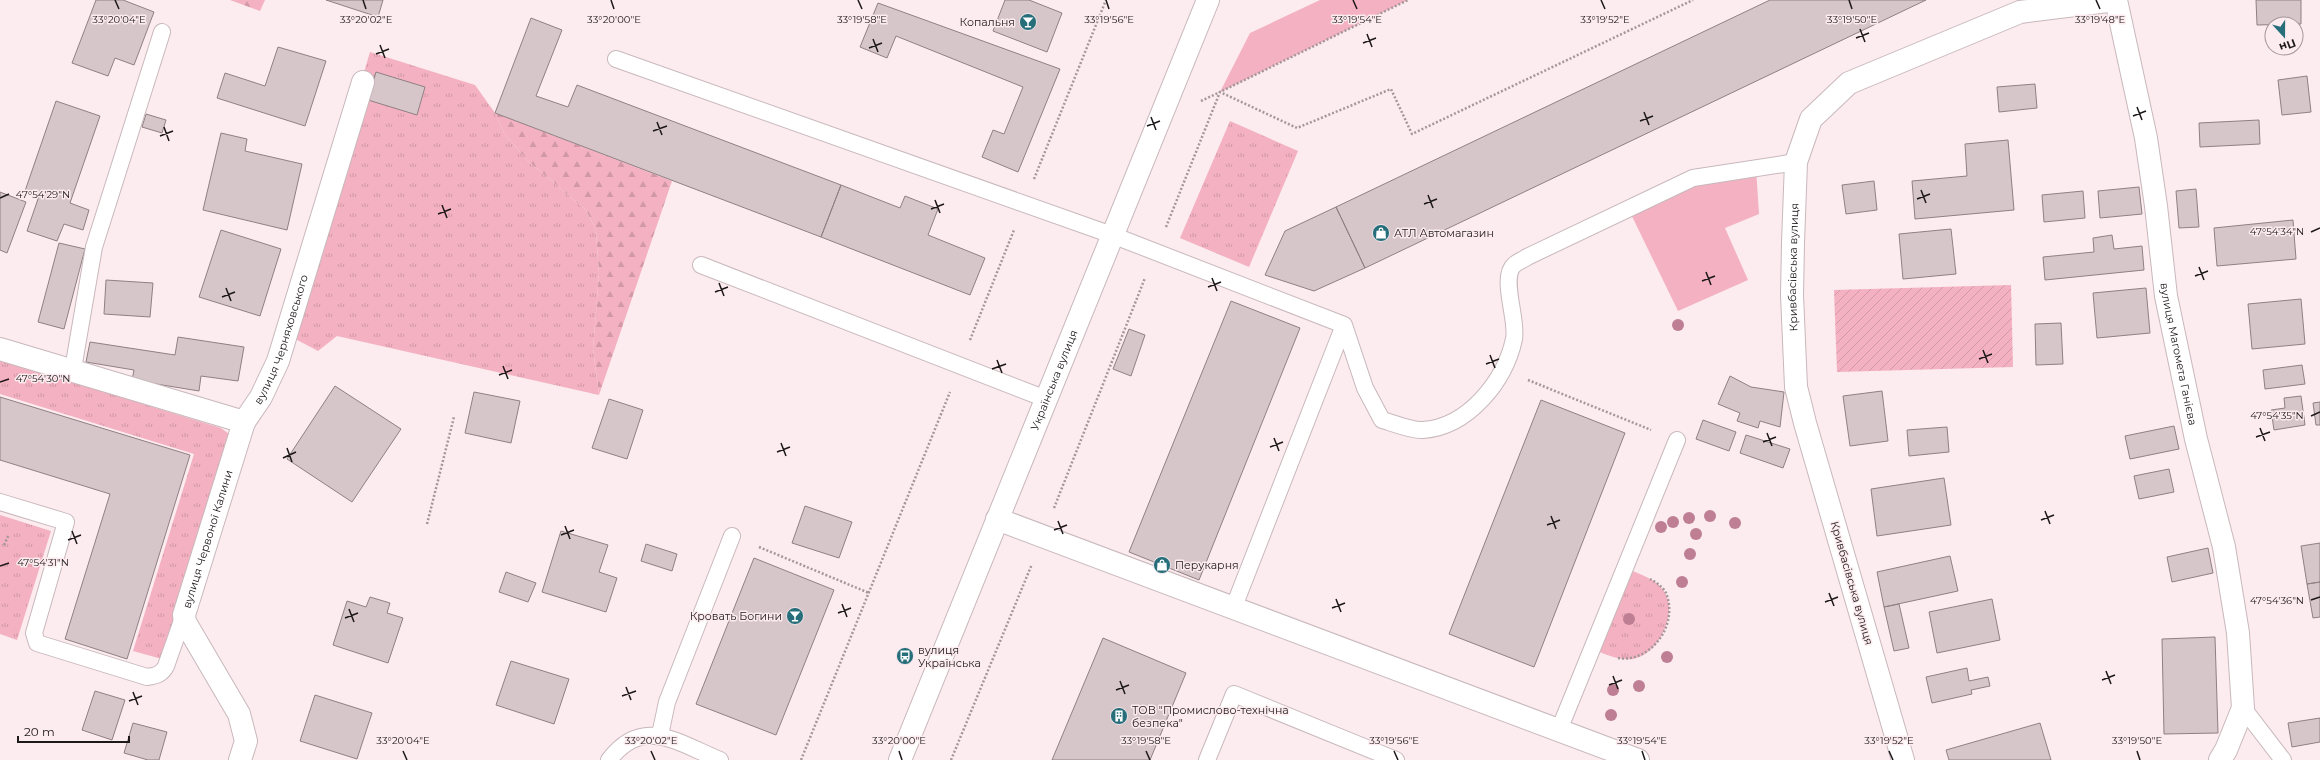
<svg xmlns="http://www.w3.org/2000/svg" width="2320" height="760" font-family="Montserrat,sans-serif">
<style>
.grass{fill:url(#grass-tufts)}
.forest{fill:url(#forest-firs)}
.park{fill:#f4b1c1}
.garden{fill:url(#garden-furrows)}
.building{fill:#d6c6c9;stroke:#8f8084}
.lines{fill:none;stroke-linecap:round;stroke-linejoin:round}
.lane-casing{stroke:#c8b8bc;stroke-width:18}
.street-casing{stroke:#c8b8bc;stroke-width:24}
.secondary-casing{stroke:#c8b8bc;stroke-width:24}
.path{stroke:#a3979a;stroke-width:2.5;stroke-dasharray:2 2;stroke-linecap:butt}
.lane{stroke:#fff;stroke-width:16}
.street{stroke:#fff;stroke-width:22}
.secondary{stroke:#fff;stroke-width:22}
.tree{fill:#be7e94}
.ticks{fill:none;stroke:#1d1819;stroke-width:1.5}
.labels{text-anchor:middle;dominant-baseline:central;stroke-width:3;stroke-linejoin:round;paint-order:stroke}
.poi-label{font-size:11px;fill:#1d1819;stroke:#fcebef;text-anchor:start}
.street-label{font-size:11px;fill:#1d1819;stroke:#fcebef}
.ticks-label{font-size:10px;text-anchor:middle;fill:#1d1819;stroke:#fcebef;stroke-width:3;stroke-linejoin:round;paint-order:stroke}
</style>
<defs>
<pattern id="grass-tufts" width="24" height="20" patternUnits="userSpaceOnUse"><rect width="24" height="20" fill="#f4b1c1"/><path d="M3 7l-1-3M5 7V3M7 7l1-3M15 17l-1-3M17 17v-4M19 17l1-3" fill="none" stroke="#d198a5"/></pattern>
<pattern id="forest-firs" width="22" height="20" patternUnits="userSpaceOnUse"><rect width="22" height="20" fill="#f4b1c1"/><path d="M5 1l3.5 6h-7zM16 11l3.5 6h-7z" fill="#d198a5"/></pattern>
<pattern id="garden-furrows" width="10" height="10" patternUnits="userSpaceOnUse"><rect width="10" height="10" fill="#f4b1c1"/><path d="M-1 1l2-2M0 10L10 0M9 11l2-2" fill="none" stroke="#d198a5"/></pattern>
</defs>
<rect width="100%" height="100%" fill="#fcebef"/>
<!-- grass -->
<path class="grass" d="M370,52L475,85L495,113L504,133L528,161L586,210L596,230L599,274L593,349L599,395L337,336L318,351L286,334Z
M1230,121L1298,151L1249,267L1180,238Z
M0,360L221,428L229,434L230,438L162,659L133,651L194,454L0,394Z
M0,515L51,531L17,640L0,634Z
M1625,568C1639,574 1655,578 1664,591C1679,613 1658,655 1633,659C1619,661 1605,654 1592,649Z"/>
<!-- forest -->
<path class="forest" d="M230,0H265L260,11Z
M495,113L672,181L599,395L593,349L599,274L596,230L586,210L528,161L504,133Z"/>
<!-- park -->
<path class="park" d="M1320,0H1408L1220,92L1250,33Z
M1756,168L1759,214L1725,228L1748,280L1678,311L1628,208L1693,178Z"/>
<!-- garden -->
<path class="garden" d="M2011,285L2013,367L1837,372L1834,290Z"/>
<!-- building -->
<path class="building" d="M96,0H123L154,12L134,65L115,58L108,76L72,63Z
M326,0H383L378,17Z
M1005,0H1029L1062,13L1047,52L993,31Z
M1770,0H1926L1365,268L1336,207Z
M2256,0H2301V24L2257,25Z
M878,3L1060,69L1018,172L982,157L993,130L1004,134L1023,87L896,36L887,58L860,47Z
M531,18L562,30L536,96L568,107L577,85L841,185L821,237L495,113Z
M278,47L326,61L305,126L217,98L225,73L265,86Z
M376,72L425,87L417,115L368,100Z
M2307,76L2311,112L2282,115L2278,80Z
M2035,84L2037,108L1999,112L1997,87Z
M56,101L100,116L70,203L89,210L83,230L64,224L57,241L27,231L39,196L25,191Z
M146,114L166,120L162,133L142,127Z
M2259,120L2260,144L2200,147L2199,123Z
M221,133L247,139L245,151L302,164L287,230L203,210Z
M2008,140L2014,210L1915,219L1912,181L1967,176L1965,144Z
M1874,181L1877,210L1846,214L1842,185Z
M841,185L900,208L905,196L938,209L928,235L985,258L970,295L821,237Z
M2139,187L2142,214L2100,218L2098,191Z
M2196,189L2199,227L2179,228L2176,191Z
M2083,191L2085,218L2044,222L2042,195Z
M0,192L26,202L7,253L0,250Z
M1336,207L1365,268L1314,291L1265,275L1285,231Z
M2293,220L2296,259L2217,266L2214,228Z
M1951,229L1956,274L1903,279L1899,234Z
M221,230L281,249L260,316L199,297Z
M2112,235L2114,249L2142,246L2144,270L2045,280L2043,257L2094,252L2093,238Z
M59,243L85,249L64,329L38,322Z
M106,280L153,283L150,317L104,314Z
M2146,288L2150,333L2097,338L2093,293Z
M2301,299L2305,344L2252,349L2248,304Z
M1231,301L1300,328L1199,580L1129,552Z
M2061,323L2063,364L2036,365L2035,324Z
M1129,329L1145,335L1131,376L1113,369Z
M178,337L244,347L238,381L201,376L199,391L132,380L134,370L86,362L90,342L175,355Z
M2302,365L2305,384L2265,389L2263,370Z
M1730,376L1751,387L1784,392L1780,427L1760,421L1758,428L1737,421L1740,413L1718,404Z
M335,386L401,429L352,502L287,459Z
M1882,391L1888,441L1850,446L1843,396Z
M474,392L520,401L511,443L465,433Z
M2301,396L2305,425L2274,430L2271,410L2285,408L2284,398Z
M0,397L190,455L127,659L65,639L110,494L0,460Z
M609,399L643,410L627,459L592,448Z
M1541,400L1625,433L1534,667L1449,634Z
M2320,402V425H2316L2313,403Z
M1703,420L1736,432L1729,451L1696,439Z
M2174,426L2179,449L2130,459L2125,436Z
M1947,427L1949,452L1909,456L1907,430Z
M1746,435L1790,449L1783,468L1740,453Z
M2169,469L2174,492L2139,499L2134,476Z
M1944,478L1951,525L1877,536L1871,489Z
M805,506L852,522L839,558L792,543Z
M561,531L608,545L599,572L617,578L606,612L542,592Z
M2320,543V582L2307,584L2301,546Z
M646,544L677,554L672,571L641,561Z
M2208,548L2213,573L2172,582L2167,557Z
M1950,556L1958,591L1884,607L1877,572Z
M754,558L834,590L776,735L696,704Z
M506,572L536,583L528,602L499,592Z
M2320,582V617L2313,618L2307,584Z
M370,597L390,603L387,613L403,618L388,663L333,645L347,601L366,607Z
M1992,599L2000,640L1937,653L1929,612Z
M1899,604L1909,648L1894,651L1884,607Z
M2215,637L2218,733L2164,734L2162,639Z
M1103,638L1186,673L1150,760H1052Z
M511,661L569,679L554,724L496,705Z
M1967,668L1969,681L1988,677L1990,686L1971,690L1972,694L1932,703L1926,677Z
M95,691L125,700L112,740L82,730Z
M315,695L372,713L357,759L300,741Z
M2320,718V742L2292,747L2288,723Z
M133,723L167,732L159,760H148L124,753Z
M2040,723L2051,760H1949L1946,750Z"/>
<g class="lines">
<!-- lane casing -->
<g class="lane-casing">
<path id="lane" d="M616,59L1112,235L1344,325L1233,609
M701,265L1046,399
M1344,325L1365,388L1382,420C1394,423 1411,431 1423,430C1468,427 1505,381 1514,339C1518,320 1500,278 1514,265C1517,262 1523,260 1527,257L1693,178L1796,162
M73,369L94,247L162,32
M0,502L66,522L34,633L37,643L147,677C156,676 162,674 166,666L184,615
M2243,708L2283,760
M1559,730L1677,440
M660,735L667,702L732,536
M609,760C643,715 678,743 720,760
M1207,760L1234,694L1396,760"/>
</g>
<!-- street casing -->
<g class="street-casing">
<g id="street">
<path id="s1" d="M2116,0L2146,138L2156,206L2166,296L2196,439L2224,547L2238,633L2243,708L2226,750L2220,760"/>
<path id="s2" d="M0,349L244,422L261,397L278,361L363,82"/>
<path d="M997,519L1638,760"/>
<path id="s3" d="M240,760L246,741L239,714L185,622L184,615L244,422"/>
<path id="s4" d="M1903,760L1805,423L1796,387L1792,295L1793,243L1796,162L1811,119L1849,83L2020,12L2116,0"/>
</g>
</g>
<!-- secondary casing -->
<g class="secondary-casing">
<g id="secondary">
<path id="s5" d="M900,760L1208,0"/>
</g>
</g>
<!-- path -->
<path class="path" d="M1201,101L1220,92L1297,128L1391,89L1412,134L1693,0
M1034,179L1106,0
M1166,227L1220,92L1408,0
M970,340L1014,230
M1528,380L1651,430
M1054,508L1145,278
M427,524L454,417
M4,545L9,534
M759,547L869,593
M1618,658C1651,663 1679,625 1666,593C1663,587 1656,582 1650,579
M801,760L950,392
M951,760L1032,564"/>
<!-- lane -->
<use href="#lane" class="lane"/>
<!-- street -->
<use href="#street" class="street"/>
<!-- secondary -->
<use href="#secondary" class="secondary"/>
</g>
<!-- trees -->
<g class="tree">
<circle cx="1678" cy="325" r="6"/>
<circle cx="1710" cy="516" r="6"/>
<circle cx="1689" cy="518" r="6"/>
<circle cx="1673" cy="522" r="6"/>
<circle cx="1735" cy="523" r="6"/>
<circle cx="1661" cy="527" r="6"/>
<circle cx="1696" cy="534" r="6"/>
<circle cx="1690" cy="554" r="6"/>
<circle cx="1682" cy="582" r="6"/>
<circle cx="1629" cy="619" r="6"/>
<circle cx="1667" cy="657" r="6"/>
<circle cx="1639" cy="686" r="6"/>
<circle cx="1613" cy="690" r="6"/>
<circle cx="1611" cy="715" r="6"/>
</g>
<!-- ticks -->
<path class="ticks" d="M115,0L119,9M363,0L366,9M611,0L614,9M858,0L862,9M1106,0L1109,9M1353,0L1357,9M1601,0L1605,9M1849,0L1852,9M2096,0L2100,9M1860,29L1865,42M1367,34L1372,47M1856,38L1869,33M873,39L878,52M1363,43L1376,38M380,45L385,58M869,48L882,43M376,54L389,49M2137,107L2142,120M1644,112L1649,125M2133,116L2146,111M1151,117L1156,130M1640,121L1653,116M657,122L662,135M1147,126L1160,121M164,127L169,141M653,131L667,126M160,136L173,131M1921,190L1926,203M1428,195L1433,208M0,198L9,194M1917,199L1930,194M935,200L940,213M1424,204L1437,199M442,205L447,218M931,209L944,204M438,214L451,209M2311,232L2320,228M2199,267L2204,280M1706,272L1711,285M2195,276L2208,271M1212,278L1217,291M1702,281L1715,276M719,283L724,296M1208,287L1221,282M226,288L231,301M715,292L728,287M222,297L235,292M1983,350L1988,363M1490,355L1495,368M1979,359L1992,354M997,360L1002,373M1486,364L1499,359M503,366L508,379M992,369L1006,364M499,375L512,370M0,382L9,379M2311,416L2320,412M2260,428L2265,441M1767,433L1772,446M2256,437L2270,432M1274,438L1279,451M1763,442L1776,437M781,443L786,456M1270,447L1283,442M287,448L292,462M777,452L790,447M283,458L296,452M2045,511L2050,524M1551,516L1556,529M2041,520L2054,515M1058,521L1063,534M1547,525L1560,520M565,526L570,539M1054,530L1067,525M72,531L77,544M561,535L574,530M68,540L81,535M0,566L9,563M1829,593L1834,606M1336,599L1341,612M2311,600L2320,597M1825,602L1838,597M842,604L847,617M1332,608L1345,603M349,609L354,622M838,613L851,608M345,618L358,613M2106,671L2111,684M1613,676L1618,689M2102,680L2115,675M1120,681L1125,694M1609,685L1622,680M626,687L631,700M1116,690L1129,685M133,692L138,705M622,696L636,691M129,701L142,696M403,751L407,760M651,751L655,760M899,751L902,760M1146,751L1150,760M1394,751L1398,760M1642,751L1645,760M1889,751L1893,760M2137,751L2140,760"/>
<!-- icons -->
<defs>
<g id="bar-disc" transform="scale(0.9)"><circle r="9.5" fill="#276e7b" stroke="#fcebef"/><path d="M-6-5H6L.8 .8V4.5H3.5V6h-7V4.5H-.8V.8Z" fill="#fff"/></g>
<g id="shop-disc" transform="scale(0.9)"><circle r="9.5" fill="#276e7b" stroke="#fcebef"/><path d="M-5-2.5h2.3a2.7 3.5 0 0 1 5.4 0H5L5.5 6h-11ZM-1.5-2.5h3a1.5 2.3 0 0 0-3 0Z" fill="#fff"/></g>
<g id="bus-disc" transform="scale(0.9)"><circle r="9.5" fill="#276e7b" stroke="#fcebef"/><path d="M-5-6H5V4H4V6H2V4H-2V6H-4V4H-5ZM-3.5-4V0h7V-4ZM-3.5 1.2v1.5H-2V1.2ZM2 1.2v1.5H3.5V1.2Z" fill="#fff"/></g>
<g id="building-disc" transform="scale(0.9)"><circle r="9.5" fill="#276e7b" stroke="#fcebef"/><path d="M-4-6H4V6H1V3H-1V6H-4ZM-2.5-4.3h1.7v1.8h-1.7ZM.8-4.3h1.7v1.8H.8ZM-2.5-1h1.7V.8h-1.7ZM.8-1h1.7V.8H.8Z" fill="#fff"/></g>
</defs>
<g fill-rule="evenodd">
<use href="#bar-disc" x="1028" y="22"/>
<use href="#shop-disc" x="1381" y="233"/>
<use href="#shop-disc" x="1162" y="565"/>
<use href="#bar-disc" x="795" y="616"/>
<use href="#bus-disc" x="905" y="656"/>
<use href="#building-disc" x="1119" y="716"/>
</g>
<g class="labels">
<!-- poi labels -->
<g class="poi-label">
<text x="1015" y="22" text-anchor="end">Копальня</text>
<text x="1394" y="233">АТЛ Автомагазин</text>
<text x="1175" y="565">Перукарня</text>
<text x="782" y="616" text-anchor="end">Кровать Богини</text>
<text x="918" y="650">вулиця<tspan x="918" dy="13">Українська</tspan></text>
<text x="1132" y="710">ТОВ "Промислово-технічна<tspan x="1132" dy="13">безпека"</tspan></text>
</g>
<!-- street labels -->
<g class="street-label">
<text stroke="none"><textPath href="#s4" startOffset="508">Кривбасівська вулиця</textPath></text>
<text stroke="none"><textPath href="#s2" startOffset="346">вулиця Черняховського</textPath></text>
<text stroke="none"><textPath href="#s1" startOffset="360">вулиця Магомета Ганієва</textPath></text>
<text stroke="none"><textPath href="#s5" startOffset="410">Українська вулиця</textPath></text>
<text stroke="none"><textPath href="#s3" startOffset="241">вулиця Червоної Калини</textPath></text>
<text transform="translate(1852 583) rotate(74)">Кривбасівська вулиця</text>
</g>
</g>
<g class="ticks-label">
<text x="119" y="23">33°20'04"E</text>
<text x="366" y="23">33°20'02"E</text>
<text x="614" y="23">33°20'00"E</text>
<text x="862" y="23">33°19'58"E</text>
<text x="1109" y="23">33°19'56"E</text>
<text x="1357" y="23">33°19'54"E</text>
<text x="1605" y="23">33°19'52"E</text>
<text x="1852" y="23">33°19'50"E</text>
<text x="2100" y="23">33°19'48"E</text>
<text x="43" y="198">47°54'29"N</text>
<text x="2277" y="235">47°54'34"N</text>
<text x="43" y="382">47°54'30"N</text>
<text x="2277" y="419">47°54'35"N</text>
<text x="43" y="566">47°54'31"N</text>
<text x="2277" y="604">47°54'36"N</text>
<text x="403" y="744">33°20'04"E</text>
<text x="651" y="744">33°20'02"E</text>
<text x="899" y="744">33°20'00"E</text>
<text x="1146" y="744">33°19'58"E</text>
<text x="1394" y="744">33°19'56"E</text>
<text x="1642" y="744">33°19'54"E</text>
<text x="1889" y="744">33°19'52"E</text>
<text x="2137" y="744">33°19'50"E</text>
</g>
<!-- north arrow -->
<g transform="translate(2284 36) rotate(159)"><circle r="19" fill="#fcebef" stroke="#a39799"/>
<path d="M0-3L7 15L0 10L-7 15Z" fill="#276e7b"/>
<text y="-6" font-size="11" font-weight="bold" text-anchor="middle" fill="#1d1819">Пн</text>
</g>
<!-- scale -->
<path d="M18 736v6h111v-6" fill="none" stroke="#1d1819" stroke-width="2"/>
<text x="24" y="736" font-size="12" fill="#1d1819" stroke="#fcebef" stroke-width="3" paint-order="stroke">20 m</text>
</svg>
